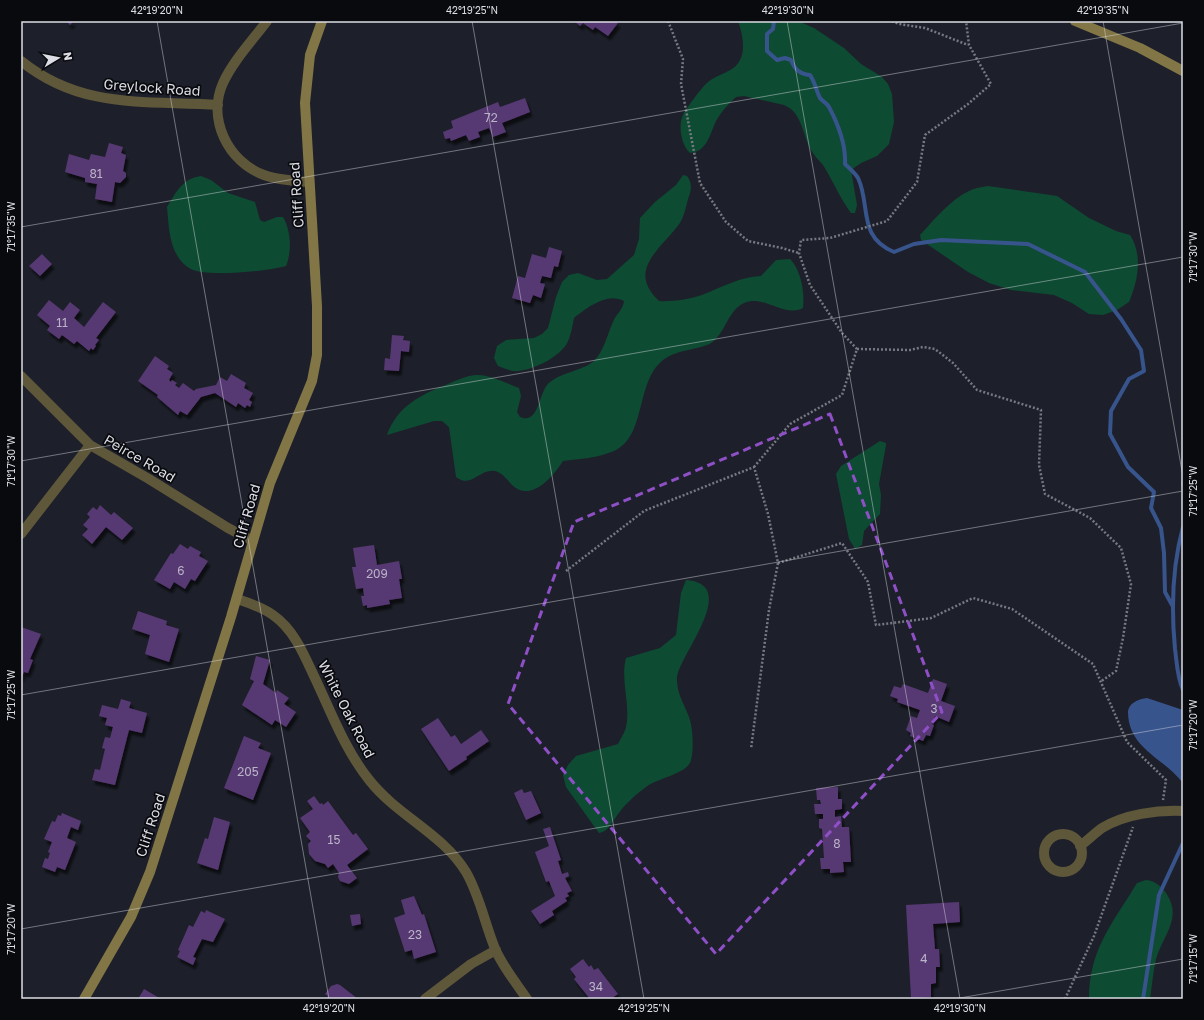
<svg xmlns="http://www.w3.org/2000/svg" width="1204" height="1020" font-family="'Golos Text',sans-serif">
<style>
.green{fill:#0e4b33}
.water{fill:#38548d}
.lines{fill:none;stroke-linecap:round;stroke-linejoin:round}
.stream{stroke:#38548d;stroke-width:4}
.building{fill:#573872;filter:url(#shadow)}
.path{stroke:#777982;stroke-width:2.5;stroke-dasharray:2 2;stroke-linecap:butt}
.street{stroke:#5f573a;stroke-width:10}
.secondary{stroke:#837646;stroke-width:10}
.marked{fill:none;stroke:#8e4fc7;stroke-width:3;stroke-dasharray:8 5;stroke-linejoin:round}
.ticks{fill:none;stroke:#dcdde5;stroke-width:1;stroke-opacity:0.45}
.labels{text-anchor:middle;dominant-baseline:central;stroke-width:3.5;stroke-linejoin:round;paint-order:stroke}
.number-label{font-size:12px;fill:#bbb4c8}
.street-label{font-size:14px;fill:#dcdde5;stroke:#090a0e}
.neatline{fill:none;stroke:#dcdde5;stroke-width:1.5}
.ticks-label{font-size:10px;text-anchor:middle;fill:#dcdde5}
</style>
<defs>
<filter id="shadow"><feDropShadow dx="2.5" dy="4.5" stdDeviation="1" flood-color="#0009"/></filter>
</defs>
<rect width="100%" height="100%" fill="#1d202a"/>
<!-- green -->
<path class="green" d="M738,21H798L814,28L844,48L861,64L882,77L888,84L892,94L894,122L889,144L877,156L861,163L851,170L857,205L855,213H851C840,198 833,181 823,165C820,161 816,158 813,153C802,138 804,113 784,105L744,96L736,97C728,104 721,112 716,121C710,134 707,152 690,153C681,145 678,125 683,115C685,110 702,87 707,83C716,74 734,73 740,60C746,49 742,32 738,21Z
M683,175L687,176C693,184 691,191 688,199C686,207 684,216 680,223C661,249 626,270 659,301C672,302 690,299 702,295C722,287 740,277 761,276L776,260L790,259C801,270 805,293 803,308C784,318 764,294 744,303C728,311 726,330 714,341C704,350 679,348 663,360C635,382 647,436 614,451C598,458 579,459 563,461C553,477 531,503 512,485C507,480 503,473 495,471C478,469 472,489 456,477L449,427L442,421H434L387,435C397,406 422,394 448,384C457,380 466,376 475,375C489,374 506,383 519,388L521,396L517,412L520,417C540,425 538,391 550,382C563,372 584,370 594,361C604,351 607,335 613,322C616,314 623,310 624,301C607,292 587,308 574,318C572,327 571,337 566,345C556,359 530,372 513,371C508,370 503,368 498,366L494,358L497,346L506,340L534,338L542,334L548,328L556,297L562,282L569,275L578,273L597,280L607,279L634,255L639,239L640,218L655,202L676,185Z
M201,176L211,180L228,193L255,202L260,220L264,222L277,217H283C291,230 292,252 286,266C269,271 203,278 189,268C169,255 169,228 167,207C177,191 182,179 201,176Z
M988,186L1057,196L1089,218L1116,231L1130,235C1143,255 1138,281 1129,302L1117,310L1103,315L1089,314L1072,303L1054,295L1011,290L989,283L968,272L921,240L920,235C934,220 950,200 969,191C975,188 982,187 988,186Z
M880,441L886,443V445L879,484L881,495L880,514L864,531L862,545L855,549L849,539L836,474L841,466Z
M686,580C741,584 680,654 677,677C676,692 684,704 689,717C693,728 694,749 691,760C688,774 657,778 646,787C635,795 623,806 616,817C613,821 610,826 607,829C604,832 602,832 599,833L566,787L563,775L568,765L576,756L618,744C621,738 625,732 626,727C631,704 620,681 626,658L660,648L676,635L681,593Z
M1146,880C1155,881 1160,885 1166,893C1183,918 1163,935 1156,959C1153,972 1152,986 1150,999H1089C1089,949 1113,923 1137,883Z"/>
<!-- water -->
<path class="water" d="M1147,698L1183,710V783C1164,758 1129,749 1128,713C1128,703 1139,699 1147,698Z"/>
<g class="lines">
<!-- stream -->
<path class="stream" d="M774,21L773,29L767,34V51L777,60L785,58L791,60C795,70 800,74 810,75C815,82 817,93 820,98C823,102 827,103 829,107C838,124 846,145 845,164C849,168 855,173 858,178C871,205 857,237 894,252L914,244L941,240L1028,244L1085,272L1121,319L1141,350L1144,371L1129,379L1111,411L1110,434L1128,467L1154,492L1151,508L1161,528L1164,553L1165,592L1172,605
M1183,482V485
M1183,527C1172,567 1171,607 1175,649C1177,663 1177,677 1183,690
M1143,999L1159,895L1183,843"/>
</g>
<!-- building -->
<path class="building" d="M66,21H74L70,25Z
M574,21H615L618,23L608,36L595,27L593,30L583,23L580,26Z
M525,98L530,112L502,123L506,132L493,137L489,128L478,132L480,137L469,141L466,135L451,141L450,138L445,139L443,132L453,128L451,121L498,102L500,107Z
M109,143L123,147L121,153L126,155L123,171L126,173V177L120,183L115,182L112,202L95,199L97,184L85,182V178L65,172L69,154L89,160L91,154L105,157Z
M549,247L562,251L558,267L554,266L551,278L542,276L540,283L545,284L541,298L533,295L530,303L512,298L518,276L525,278L532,254L546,258Z
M42,254L52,264L40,276L29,266Z
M49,300L63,311L70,302L80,310L74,318L84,327L103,302L116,312L96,338L99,340L95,345L96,346L93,350L91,348L89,351L77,341L74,344L62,335L59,339L47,330L50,326L37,315Z
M392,335L404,336L403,340L410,341L409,352L401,351L399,371L384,370L385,358L390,359Z
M155,356L169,366L167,369L173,373L169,380L171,382L172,380L177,383L175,385L179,388L183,383L194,391L196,389L216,385L220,377L227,381L231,374L246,383L244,388L253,393L249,400L252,402L250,407L247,405L245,408L238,403L236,407L215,393L201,397L187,415L180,411L178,415L157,397L158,395L138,381Z
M100,505L111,515L114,512L133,528L122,540L106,527L92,544L82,535L88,529L83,525L90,517L87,514L93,507L97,510Z
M180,544L188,549L190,546L201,552L199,556L208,561L195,581L191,579L185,589L174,582L170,589L154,580L171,553L173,554Z
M374,545L377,565L399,561L402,579H399L402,598L389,600L390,604L367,608V605L363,606L361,596H364L363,588L356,589L352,567H356L353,548Z
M138,611L167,621L166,625L179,629L169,662L145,654L150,635L132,629Z
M21,627L41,634L30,659L33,660L28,673L24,672L21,679Z
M256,656L270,660L263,684L276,693L277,690L289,698L284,704L296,712L286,727L275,720L272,725L242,705L254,681L250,679Z
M933,679L947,684L941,701L955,706L949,722L935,716L932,724L934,725L930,736L926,735L923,741L910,736L911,733L906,730L911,716L917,718L920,710L897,702L898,699L890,696L894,686L901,688L903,684L928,693Z
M121,699L131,702L129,708L147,713L142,733L129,730L115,785L92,780L95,769L100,770L105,749L102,748L105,737L110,738L113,727L105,725L107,718L99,716L102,705L118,709Z
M438,718L451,737L455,735L461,744L481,730L489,741L466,757L467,759L449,771L421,729Z
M244,736L261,743L258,748L271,753L253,800L224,788Z
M838,787V799H842V809L835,810V817L841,816L842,827H849L851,862H843L844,872L830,873V869H821L820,858H824L822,829L819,828V819H823V814H815L814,804H821L820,800H817L816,788Z
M522,789L524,793L531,791L541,813L526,820L514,793Z
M314,796L320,804L322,803L323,805L328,801L353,835L356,833L368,849L347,865L357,878L349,884L340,881L338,877L339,873L333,864L328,868L325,864L315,861L309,854L308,844L311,841L306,836L310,832L300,818L313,809L307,801Z
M62,813L81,821L78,830L71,827L67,838L76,842L65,870L57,867L55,872L42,867L45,858L48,859L50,853L48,852L52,842L44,839L52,821L55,822L58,815L61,816Z
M214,817L230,822L218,870L197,863L205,838L208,839Z
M550,827L561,860L558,861L562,874L568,872L569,876L565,878L572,891L567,893L569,896L565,898L567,901L552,911L554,915L540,924L531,911L555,896L549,881L546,882L535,852L549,846L543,829Z
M414,896L422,915L424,914L436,952L414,959L412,950L405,952L394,918L405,914L401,900Z
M959,902L960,922L933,924L935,949H939L940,967H936V983L931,984V997L911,998L906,905Z
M206,910L225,919L213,942L202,939L193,957L196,958L193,965L177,957L180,951L178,950L189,925L193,927L201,911L205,913Z
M360,914L361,924L352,926L350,915Z
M583,959L589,967L591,965L594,970L598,968L618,994L612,998L613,999H590L574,979L576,977L570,969Z
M337,984L340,985L358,999H326L328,996L325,994L331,986Z
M144,989L161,999H138Z"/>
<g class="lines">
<!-- path -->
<path class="path" d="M668,21L683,59L681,84L700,183L726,222L748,241L782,248L799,253
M892,21L899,24L925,28L968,45
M857,349L910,350L923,347L935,349L953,363L977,390L1041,410L1039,465L1045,494L1090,518L1121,548L1131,584L1123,638L1116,671L1100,682
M754,467L790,424L842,395L857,349L842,333L810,285L799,253L801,240L830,238L887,221L917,182L925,135L968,104L991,84L969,45L966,21
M778,563L842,543L868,582L876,625L931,618L973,598L1012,609L1093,664L1127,742L1166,780L1163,800
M566,571L644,511L754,467L768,514L778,563L769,610L751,749
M1065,999L1094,936L1133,827"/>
<!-- street -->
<path class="street" d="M267,21C252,41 233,61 223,83C207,119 228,162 264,175C278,180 294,181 309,182
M21,61C82,110 145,100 218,105
M21,376L90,445L149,479L228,528L253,541
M21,534L90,445
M237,599C249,603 262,607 273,615C293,629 303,652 313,674C330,709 344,749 370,781C398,816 443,834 466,872C480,896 485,925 496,951C504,968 516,983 527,999
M1044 853a19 19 0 1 1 38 0a19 19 0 1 1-38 0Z
M1080,846C1088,840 1095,833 1102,828C1125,814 1157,810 1183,811
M425,999L471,964L496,950"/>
<!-- secondary -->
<path class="secondary" d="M1075,21L1140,48L1183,71
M84,999L131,917L150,872L231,617L270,483L312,381L317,355V306L305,103L310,55L322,21"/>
</g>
<!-- marked area -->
<path class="marked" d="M830,414L942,712L716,954L508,704L574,522Z"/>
<!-- ticks -->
<path class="ticks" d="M157,21L329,999M472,21L644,999M787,21L960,999M1103,21L1183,477M21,227L1183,23M21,461L1183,257M21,695L1183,491M21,929L1183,725M954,999L1183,959"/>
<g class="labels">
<!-- number labels -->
<g class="number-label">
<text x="491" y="117">72</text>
<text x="96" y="173">81</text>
<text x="62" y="322">11</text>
<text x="181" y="570">6</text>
<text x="377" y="573">209</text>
<text x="934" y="708">3</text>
<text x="248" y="771">205</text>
<text x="334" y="839">15</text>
<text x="837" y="843">8</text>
<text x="415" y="934">23</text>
<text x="924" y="958">4</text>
<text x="596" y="986">34</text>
</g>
<!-- street labels -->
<g class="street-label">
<text transform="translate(152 87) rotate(4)">Greylock Road</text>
<text transform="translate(296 195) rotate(-94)">Cliff Road</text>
<text transform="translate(140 458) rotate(30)">Peirce Road</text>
<text transform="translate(246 516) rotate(-74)">Cliff Road</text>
<text transform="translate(347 709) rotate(63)">White Oak Road</text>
<text transform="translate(150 825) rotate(-72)">Cliff Road</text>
</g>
</g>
<!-- border -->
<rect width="1204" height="1020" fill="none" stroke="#090a0e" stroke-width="44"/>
<!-- north arrow -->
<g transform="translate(58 58) rotate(80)" stroke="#090a0e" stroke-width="3" paint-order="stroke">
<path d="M0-3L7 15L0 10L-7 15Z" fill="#dcdde5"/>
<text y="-6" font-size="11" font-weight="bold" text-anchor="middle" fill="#dcdde5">N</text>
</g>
<rect x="22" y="22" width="1160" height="976" class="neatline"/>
<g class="ticks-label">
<text x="157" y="14">42°19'20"N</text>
<text x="472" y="14">42°19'25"N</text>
<text x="788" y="14">42°19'30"N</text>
<text x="1103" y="14">42°19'35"N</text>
<text transform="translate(11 227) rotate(-90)" y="4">71°17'35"W</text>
<text transform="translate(1193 257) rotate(-90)" y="4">71°17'30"W</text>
<text transform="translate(11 461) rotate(-90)" y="4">71°17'30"W</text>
<text transform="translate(1193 491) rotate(-90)" y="4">71°17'25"W</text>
<text transform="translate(11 695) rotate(-90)" y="4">71°17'25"W</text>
<text transform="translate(1193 725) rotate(-90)" y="4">71°17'20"W</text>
<text transform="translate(11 929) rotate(-90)" y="4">71°17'20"W</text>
<text transform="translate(1193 959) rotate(-90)" y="4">71°17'15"W</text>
<text x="329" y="1012">42°19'20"N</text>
<text x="644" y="1012">42°19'25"N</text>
<text x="960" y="1012">42°19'30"N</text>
</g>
</svg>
